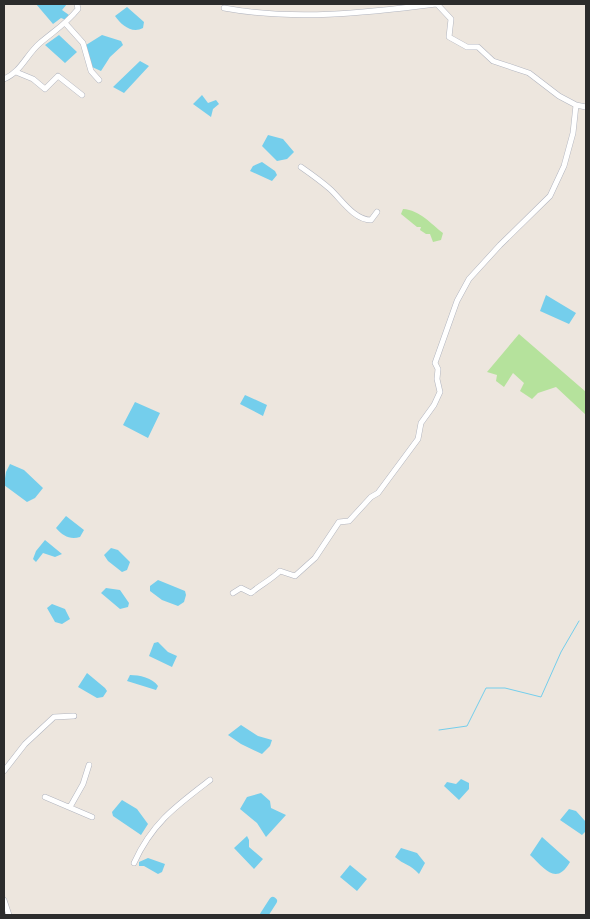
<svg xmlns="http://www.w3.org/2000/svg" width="590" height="919" font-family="'Alegreya Sans',sans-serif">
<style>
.green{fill:#b5e29c}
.water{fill:#74ceec}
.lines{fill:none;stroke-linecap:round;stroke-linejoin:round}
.stream{stroke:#74ceec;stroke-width:1}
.river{stroke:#74ceec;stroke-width:8}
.minor-casing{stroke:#b2b5bf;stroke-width:6}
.minor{stroke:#fff;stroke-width:5}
</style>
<rect width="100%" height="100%" fill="#ede6de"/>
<!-- green -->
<path class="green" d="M403,209C420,210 431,224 443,233L441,240L433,242L430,234H426L420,230L421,227H417L401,214Z
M519,334L586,392V415L556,387L538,393L532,399L520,391L524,383L513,373L504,387L496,381L497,375L487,372Z"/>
<!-- water -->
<path class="water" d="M36,4H67L62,10L69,15L66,20L61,18L53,24Z
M127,7L144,22L143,28C132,34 121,25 115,16Z
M59,35L77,52L65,63L45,45Z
M102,35L121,41L123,45L110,57L101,71L92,67L86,45Z
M140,61L149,66L124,93L113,87Z
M202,95L208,103L216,100L219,104L213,109L211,117L193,104Z
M268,135L283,139L294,152L287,159L277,161L262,146Z
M262,162L275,171L277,175L272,181L250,171L253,166Z
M546,295L576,313L569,324L540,311Z
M245,395L267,405L263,416L240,404Z
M135,402L160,413L148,438L123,425Z
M10,464L24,470L43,488L35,498L27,502L4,485L6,472Z
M66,516L84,530L80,537C70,540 63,536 56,528Z
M45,540L62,554L55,557L43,553L36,562L33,559L36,551Z
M111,548L118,550L130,562L127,570L122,572L108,561L104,555Z
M158,580L185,591L186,595L184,602L178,606L162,600L150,591V586Z
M106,588L120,590L129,603L128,607L120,609L101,593Z
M52,604L65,609L70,619L62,624L55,622L47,608Z
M158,642L168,652L177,656L172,667L149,656L154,643Z
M87,673L105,688L107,691L103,697L97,698L78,687Z
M130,675C139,675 153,678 158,686L156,690L127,681Z
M241,725L258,736L272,740L270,746L262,754L241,744L228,735Z
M461,779L469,783V789L459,800L444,786L447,782L456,784Z
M261,793L270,801L271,808L286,815L266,837L257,823L240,809L247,797Z
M122,800L137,809L148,824L141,835L113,816L112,812Z
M569,809L576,811L586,822V831L582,835L560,820Z
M247,836L249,840V847L263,859L254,869L234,848Z
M542,837L570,862C556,886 545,869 530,855Z
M401,848L417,853L425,863L419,874C410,864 404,865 395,857Z
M148,858L165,864L162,872L158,874L144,866H139V862Z
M350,865L367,879L357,891L340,877Z"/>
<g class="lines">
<!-- stream -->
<path class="stream" d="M439,730L467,726L486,688H505L541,697L561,652L579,621"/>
<!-- river -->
<path class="river" d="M264,915L273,901"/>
<!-- minor casing -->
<g class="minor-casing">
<path id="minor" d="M437,4L451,19L449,37L467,47H478L493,61L529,73L559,96L576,105L586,107
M224,8C294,21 365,13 436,4
M66,24L83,43L91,71L99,80
M16,72L33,79L45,89L58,76L82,95
M4,79C21,72 26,55 40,43C54,31 66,24 78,9L77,4
M301,167C311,174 321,181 330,189C341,199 354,220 371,220L377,212
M233,593L241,588L251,593C260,585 271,580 280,571L295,576L315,558L339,522L349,521L371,497L378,493L418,439L421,423L434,405L440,392L437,379L438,369L435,363L457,301L469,279L500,245L550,196L564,166L573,133L576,105
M4,771L25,744L54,717L74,716
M45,797L92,817
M70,807L83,784L89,765
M134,863C152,823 176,806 210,780
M4,900L9,915"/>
</g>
<!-- minor -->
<use href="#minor" class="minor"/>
</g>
<!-- border -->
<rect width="590" height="919" fill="none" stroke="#2c2c2c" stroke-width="10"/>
</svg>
